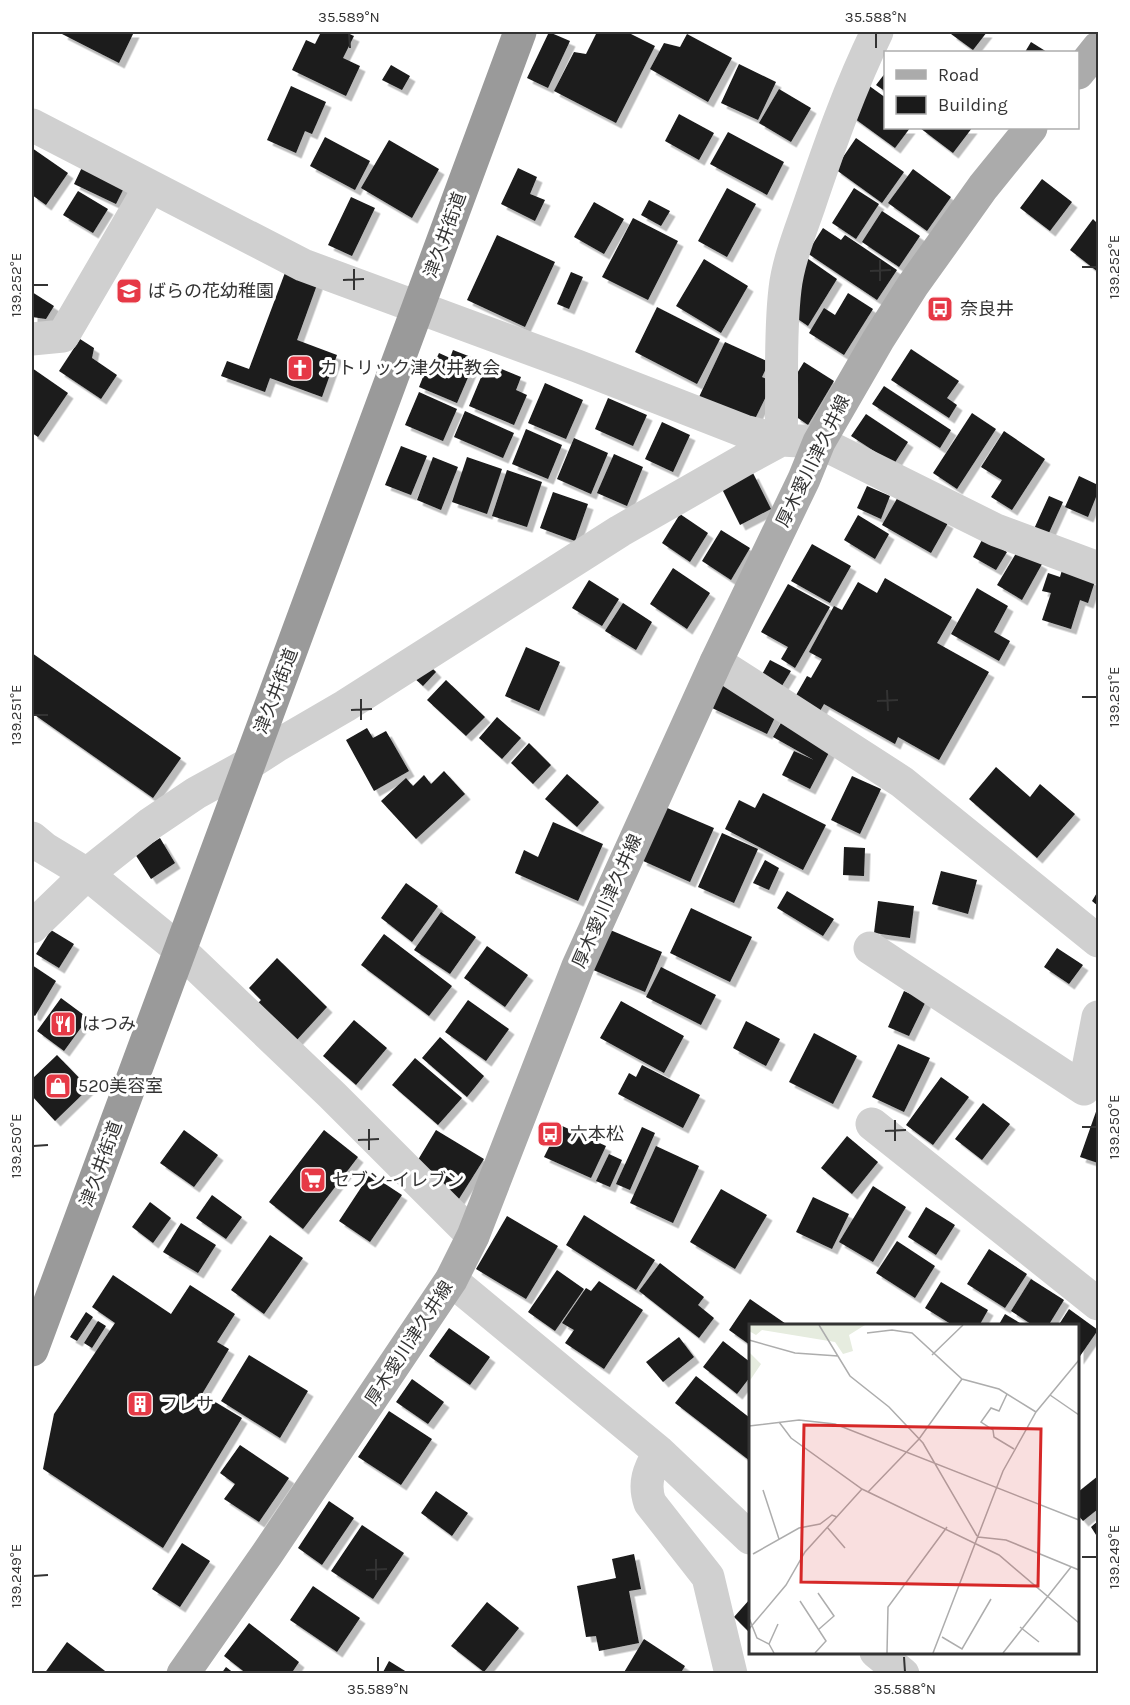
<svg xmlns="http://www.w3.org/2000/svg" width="1130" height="1705" font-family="Karla,'Noto Sans JP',sans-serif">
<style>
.building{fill:#1a1a1a;filter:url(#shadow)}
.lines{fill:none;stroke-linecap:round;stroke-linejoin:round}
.minor{stroke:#d0d0d0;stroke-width:33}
.major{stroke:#ababab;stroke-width:33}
.highway{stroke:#9a9a9a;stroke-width:33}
.ticks{fill:none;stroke:#333;stroke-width:2}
.labels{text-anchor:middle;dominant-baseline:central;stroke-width:6;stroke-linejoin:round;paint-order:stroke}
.street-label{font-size:18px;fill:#333;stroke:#fff}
.poi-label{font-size:18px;fill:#333;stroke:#fff;text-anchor:start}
.inset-road{fill:none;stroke:#adadad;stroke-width:1.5}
.view{fill:#d62828;fill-opacity:0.15;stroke:#d62828;stroke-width:3}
.inset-edge{fill:none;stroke:#333;stroke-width:3}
.neatline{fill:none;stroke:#333;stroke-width:2}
.ticks-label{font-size:15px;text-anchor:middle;fill:#333}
</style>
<defs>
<filter id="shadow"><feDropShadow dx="5.5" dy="5.5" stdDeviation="0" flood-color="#0004"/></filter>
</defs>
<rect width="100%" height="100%" fill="#fff"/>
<!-- building -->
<path class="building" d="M63,32H134L119,63L62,34Z
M321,32H345L354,36L343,58L360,66L346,96L292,70L306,40L315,44Z
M549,32L570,41L548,88L527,78Z
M597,32H627L655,46L616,123L554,91L574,52L586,54Z
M952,32H987L973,50L951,34Z
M687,34L732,58L708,102L650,69L664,43L680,47Z
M1031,42L1047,52H1025Z
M739,64L776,82L758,120L721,103Z
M391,65L410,76L402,90L382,80Z
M886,72V92L876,85Z
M868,85L886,98V128H910L895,148L847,113Z
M291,86L326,102L312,134L305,131L296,153L267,140Z
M779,89L811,108L791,142L759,123Z
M679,114L714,133L699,160L665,141Z
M920,128H972L953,153Z
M728,132L784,162L767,195L710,164Z
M325,137L370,161L355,190L310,166Z
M856,138L904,172L882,203L835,169Z
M389,140L439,169L412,218L361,188Z
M32,148L68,173L46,205L32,195Z
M85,161L127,182L116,204L74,184Z
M518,168L537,177L530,194L545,200L535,221L501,204Z
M913,169L951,197L927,231L888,203Z
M1042,179L1072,202L1050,231L1020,208Z
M727,188L756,204L727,257L698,241Z
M854,188L879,204L856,239L832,223Z
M78,191L108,209L93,233L63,215Z
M351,197L375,208L352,256L328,245Z
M649,200L670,211L661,226L641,215Z
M594,202L624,219L604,254L574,237Z
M882,211L920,236L899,267L862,242Z
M633,218L678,241L648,300L602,277Z
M1093,219L1098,224V272L1070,250Z
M823,228L841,240L845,235L897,270L877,300L807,253Z
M497,235L555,262L525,327L467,300Z
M804,256L837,279L808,326L789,313Z
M704,259L748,286L721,333L676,306Z
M286,270L318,282L297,340L337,355L322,397L270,378L265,392L221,376L227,361L249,369Z
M571,272L583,277L569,309L557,304Z
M32,292L54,306L46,319L32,317Z
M848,293L873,309L844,355L809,333L824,308L835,315Z
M657,307L720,339L697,384L635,352Z
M80,339L94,348L92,358L117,375L101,399L59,371Z
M725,342L769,362L762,377L773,382L753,423L699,397Z
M911,349L959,381L947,398L957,405L949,418L891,380Z
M453,350L476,359L457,403L419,387L425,372L429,374L439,353L450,358Z
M804,362L834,381L808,425L795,416L796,375Z
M487,363L521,377L516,390L527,395L514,425L469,406Z
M32,368L68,393L38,437L32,433Z
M545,383L583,400L566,439L528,423Z
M884,386L951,430L940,448L872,404Z
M419,392L457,409L443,441L405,425Z
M608,398L647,415L633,446L595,429Z
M465,411L514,433L503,458L454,437Z
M972,413L996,429L957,489L933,473Z
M866,414L908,442L894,464L851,436Z
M662,422L690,435L673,472L645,459Z
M526,429L562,445L548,479L512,464Z
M1004,431L1045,459L1012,510L991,497L1002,480L981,467Z
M574,438L608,453L591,494L557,479Z
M401,446L427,456L411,495L385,485Z
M614,454L643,467L627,506L597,493Z
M433,457L458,467L441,510L417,500Z
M467,457L502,469L487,514L452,502Z
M507,470L542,482L527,527L492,516Z
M753,473L771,509L740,525L722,489Z
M1079,476L1098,485V492L1088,517L1065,507Z
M867,486L890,496L881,519L857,508Z
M553,492L588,504L575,541L540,528Z
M899,495L948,523L931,553L882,525Z
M1049,496L1063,502L1048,535L1034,529Z
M680,514L708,533L690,562L662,543Z
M858,515L889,534L875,559L844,540Z
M721,530L750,548L731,580L702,561Z
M983,538L1007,552L996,570L973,557Z
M812,544L851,566L830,603L791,581Z
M1018,550L1042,564L1022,600L997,585Z
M673,568L710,593L687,629L650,604Z
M1062,570L1095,581L1088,603L1080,600L1071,629L1042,620L1051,593L1042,591L1048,573L1060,577Z
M885,578L952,617L937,643L989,672L939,760L898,737L895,744L824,704L820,711L795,697L807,676L811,678L822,659L809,652L834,606L842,610L858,582L877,593Z
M589,580L619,599L602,626L572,608Z
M788,584L830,607L795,668L781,659L788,647L761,632Z
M977,588L1008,606L994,632L1010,641L999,661L951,634Z
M623,603L652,622L636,650L605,631Z
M526,647L560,662L539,711L505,696Z
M32,653L181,758L153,798L32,713Z
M770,660L791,671L780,689L760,678Z
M428,664L436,672L423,686L414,678Z
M723,679L780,707L767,734L710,707Z
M446,680L485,717L466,736L427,700Z
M786,714L835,741L810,789L782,775L794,751L814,760L773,737Z
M497,717L521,738L502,759L479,738Z
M367,728L373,738L386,731L409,771L374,791L346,740Z
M529,743L551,765L533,784L511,763Z
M996,767L1030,797L1040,784L1075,814L1037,858L969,799Z
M444,771L465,794L416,839L381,801L406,778L413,786L424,775L431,784Z
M567,774L599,802L577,827L545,799Z
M852,776L881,789L860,834L831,820Z
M763,793L826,825L803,870L725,829L739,800L755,808Z
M665,807L714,828L690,882L641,860Z
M553,822L603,844L578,901L515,873L524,850L538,857Z
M722,833L758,849L734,903L698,887Z
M160,838L175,863L151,879L135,854Z
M844,847L865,848L864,876L843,875Z
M765,860L779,868L769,890L753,883Z
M941,871L977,880L968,914L932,904Z
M406,883L438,906L412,942L381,918Z
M787,891L834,919L823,936L777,908Z
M1098,891V906L1092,901Z
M878,901L914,906L910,938L874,933Z
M691,908L752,937L730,982L670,953Z
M441,912L476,937L450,974L414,950Z
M608,929L662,952L645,992L591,969Z
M51,930L74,944L59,968L36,954Z
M384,934L452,986L429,1016L361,965Z
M487,946L528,975L505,1007L464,978Z
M1057,948L1083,965L1069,984L1044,967Z
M277,958L327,1007L294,1043L255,1006L261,1000L249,988Z
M32,965L56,981L35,1016L32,1014Z
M661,967L716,995L701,1025L646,997Z
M904,991L926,1001L909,1036L888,1027Z
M61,998L88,1018L64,1051L37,1031Z
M468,1000L509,1029L486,1061L445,1032Z
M621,1001L684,1036L664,1073L600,1038Z
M354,1020L387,1048L356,1085L323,1056Z
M746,1021L780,1039L766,1066L733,1048Z
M814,1033L857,1056L833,1104L789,1082Z
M440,1037L484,1076L467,1097L422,1058Z
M898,1044L930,1058L904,1112L872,1097Z
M57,1055L89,1088L55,1121L32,1096V1079Z
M415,1058L462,1098L438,1125L392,1085Z
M642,1065L700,1095L683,1128L618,1094L629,1073L636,1077Z
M941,1077L969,1097L933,1145L906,1125Z
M983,1103L1010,1124L982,1160L955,1139Z
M1098,1106V1163L1080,1157Z
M560,1125L606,1146L591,1178L544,1157Z
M642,1127L655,1133L630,1190L616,1184Z
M184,1130L218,1155L194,1187L160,1163Z
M324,1130L358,1157L303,1229L269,1202Z
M436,1130L484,1159L457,1202L410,1173Z
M847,1136L878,1162L852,1194L821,1168Z
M656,1146L699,1166L673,1223L630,1203Z
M609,1154L622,1160L610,1187L596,1181Z
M370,1174L402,1195L370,1242L339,1221Z
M873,1186L906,1207L873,1262L839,1242Z
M721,1189L767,1215L735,1269L690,1242Z
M212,1195L242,1217L226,1239L196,1218Z
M813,1197L849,1214L832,1249L796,1232Z
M150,1202L171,1218L153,1243L132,1227Z
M926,1207L955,1225L936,1255L908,1237Z
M584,1215L655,1260L636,1290L566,1245Z
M507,1216L558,1246L526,1299L476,1269Z
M181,1223L216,1245L198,1273L163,1252Z
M270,1235L303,1258L264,1314L231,1290Z
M897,1241L935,1266L915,1298L876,1273Z
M989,1249L1027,1274L1005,1308L967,1284Z
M660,1263L704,1297L698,1305L714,1318L699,1338L639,1291Z
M557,1270L584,1289L555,1331L528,1312Z
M113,1275L171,1314L190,1285L235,1314L217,1342L229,1349L202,1394L242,1418L163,1548L43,1469L54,1414L115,1323L92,1307Z
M1031,1279L1064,1300L1048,1326H1034L1011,1311Z
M599,1281L643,1310L604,1369L565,1343L574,1330L562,1323L586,1288L591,1291Z
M941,1282L988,1310L979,1326H954L925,1308Z
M750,1299L789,1326H750V1345L729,1330Z
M1069,1309L1098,1330L1078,1359V1326H1058Z
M86,1312L93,1317L77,1341L70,1337Z
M1005,1314L1025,1326H998Z
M98,1321L106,1326L92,1348L84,1343Z
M449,1328L490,1357L470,1385L429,1356Z
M679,1337L694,1357L663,1382L646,1362Z
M723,1341L750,1362V1377L737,1394L703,1367Z
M249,1355L308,1391L280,1438L221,1401Z
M696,1376L750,1418V1461L675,1403Z
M412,1379L444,1402L428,1424L396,1402Z
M389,1411L432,1439L401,1485L358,1457Z
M240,1445L289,1478L259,1522L224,1499L235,1484L220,1473Z
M1098,1476V1509L1083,1521L1078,1515V1492Z
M436,1491L468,1513L452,1536L421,1513Z
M329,1501L354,1518L322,1565L298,1548Z
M1098,1521V1538L1091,1527Z
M362,1525L404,1553L373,1599L331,1571Z
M182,1543L210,1561L180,1607L152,1589Z
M634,1554L641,1589L629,1591L639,1643L599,1651L596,1636L586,1637L577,1586L616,1578L612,1559Z
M313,1586L360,1618L337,1652L290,1620Z
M750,1599V1633L734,1617Z
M487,1602L519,1628L484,1672L451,1646Z
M249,1623L299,1662L291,1674H247L224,1656Z
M644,1639L685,1666L680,1674H623Z
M67,1642L109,1674H44Z
M389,1661L410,1674H382Z
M226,1667L235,1674H221Z"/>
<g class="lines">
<!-- minor -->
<path class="minor" d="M32,125L303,265L577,366L744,431L781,440L819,442L996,530L1098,568
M32,339L63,336L150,187
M781,440C783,390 779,339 785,289C788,262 800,232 809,206C829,147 850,87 877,32
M716,662L902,782L1098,941
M32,838L44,848L87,874L180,950L332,1095L473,1236
M32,927L87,874L150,824L196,793L247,765L278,745L345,706L620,531L744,460L781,440
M870,948L1084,1089L1098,1017
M872,1124L1098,1304
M451,1280L659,1452L750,1538
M659,1452C649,1470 643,1483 650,1503L708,1577L731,1674
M876,1652L903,1674"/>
<!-- major -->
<path class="major" d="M1078,73L1098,48
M183,1674L267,1554L451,1280L473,1236L578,966L716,662L804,479L819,442L878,340L913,285L983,187L1031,128"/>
<!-- highway -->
<path class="highway" d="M32,1350L520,32"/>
</g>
<!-- ticks -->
<path class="ticks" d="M349,33L350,48M876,33V48M880,260V281M1082,267H1097M354,269V290M870,271L891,270M343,280L364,279M33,285H48M887,690L888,711M1082,697H1097M361,699V720M877,701L898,700M351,710L372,709M33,715H48M895,1120V1141M1082,1127H1097M369,1129V1150M885,1131L906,1130M358,1140L379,1139M33,1146L48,1145M1082,1557H1097M376,1559V1580M366,1570L387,1569M33,1576L48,1575M378,1657V1672M904,1657L905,1672"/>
<!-- icons -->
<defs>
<g id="school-square" transform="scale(1.35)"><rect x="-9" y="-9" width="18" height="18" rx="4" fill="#e63946" stroke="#fff"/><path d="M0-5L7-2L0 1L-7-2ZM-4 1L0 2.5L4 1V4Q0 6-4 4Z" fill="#fff"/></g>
<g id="bus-square" transform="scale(1.35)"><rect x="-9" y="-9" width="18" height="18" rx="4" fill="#e63946" stroke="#fff"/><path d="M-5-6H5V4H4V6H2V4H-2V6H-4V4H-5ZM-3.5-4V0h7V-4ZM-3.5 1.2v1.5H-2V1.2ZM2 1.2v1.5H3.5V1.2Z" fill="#fff"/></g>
<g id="church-square" transform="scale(1.35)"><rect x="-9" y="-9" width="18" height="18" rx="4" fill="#e63946" stroke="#fff"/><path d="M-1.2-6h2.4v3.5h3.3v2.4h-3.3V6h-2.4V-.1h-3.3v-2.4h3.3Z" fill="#fff"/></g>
<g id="restaurant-square" transform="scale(1.35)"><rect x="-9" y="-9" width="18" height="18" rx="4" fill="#e63946" stroke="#fff"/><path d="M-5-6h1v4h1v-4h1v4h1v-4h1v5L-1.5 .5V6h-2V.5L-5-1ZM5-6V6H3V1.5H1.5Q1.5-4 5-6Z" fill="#fff"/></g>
<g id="shop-square" transform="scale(1.35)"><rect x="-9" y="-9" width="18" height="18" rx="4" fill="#e63946" stroke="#fff"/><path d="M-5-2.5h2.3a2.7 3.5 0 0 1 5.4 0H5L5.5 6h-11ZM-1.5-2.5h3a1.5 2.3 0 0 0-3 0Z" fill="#fff"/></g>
<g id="supermarket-square" transform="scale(1.35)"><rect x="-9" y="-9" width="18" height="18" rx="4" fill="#e63946" stroke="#fff"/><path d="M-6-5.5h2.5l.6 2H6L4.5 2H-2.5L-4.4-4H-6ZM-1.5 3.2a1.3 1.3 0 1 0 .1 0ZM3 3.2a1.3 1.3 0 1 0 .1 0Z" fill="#fff"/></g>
<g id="building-square" transform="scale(1.35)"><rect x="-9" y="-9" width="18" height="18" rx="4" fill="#e63946" stroke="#fff"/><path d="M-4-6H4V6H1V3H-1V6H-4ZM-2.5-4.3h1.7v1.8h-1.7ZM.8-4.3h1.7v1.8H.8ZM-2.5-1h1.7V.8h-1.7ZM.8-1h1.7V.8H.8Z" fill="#fff"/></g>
</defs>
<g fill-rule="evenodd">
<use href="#school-square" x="129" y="291"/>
<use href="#bus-square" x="940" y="309"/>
<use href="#church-square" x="300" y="368"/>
<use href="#restaurant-square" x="63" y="1024"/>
<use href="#shop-square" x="58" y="1086"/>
<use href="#bus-square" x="550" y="1134"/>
<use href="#supermarket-square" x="313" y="1180"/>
<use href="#building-square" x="140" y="1404"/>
</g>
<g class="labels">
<!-- street labels -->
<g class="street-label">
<text transform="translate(445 235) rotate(-70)">津久井街道</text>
<text transform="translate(813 461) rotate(-64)">厚木愛川津久井線</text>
<text transform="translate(276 691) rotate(-69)">津久井街道</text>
<text transform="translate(607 901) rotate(-66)">厚木愛川津久井線</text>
<text transform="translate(101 1164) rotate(-70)">津久井街道</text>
<text transform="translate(409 1343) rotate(-57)">厚木愛川津久井線</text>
</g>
<!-- poi labels -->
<g class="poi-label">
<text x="148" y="291">ばらの花幼稚園</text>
<text x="960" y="309">奈良井</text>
<text x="320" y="368">カトリック津久井教会</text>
<text x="82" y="1024">はつみ</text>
<text x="78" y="1086">520美容室</text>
<text x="570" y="1134">六本松</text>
<text x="332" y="1180">セブン-イレブン</text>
<text x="160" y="1404">フレサ</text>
</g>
</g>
<!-- overview -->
<g transform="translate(749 1324)">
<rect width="330" height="330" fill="#fff"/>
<path d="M0,1H116L100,11L104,27L94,30L86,18L13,6L7,11L0,7ZM0,28L12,40L0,58Z" fill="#e6ecdf"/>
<path class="inset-road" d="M70,1L101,52L140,83L174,119L228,212M118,9L143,6L163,9L213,55L250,65L287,88M0,16L46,29L89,32M183,31L214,1M258,70L250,87L242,84L232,98L244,106L245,113L265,125M301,71L330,91M30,98L42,114L113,165L250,231L330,299M0,102L50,96L86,100L330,196M14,166L30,215M119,168L170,115L213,55M78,203L96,224M229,213L257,216L330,246M4,230L50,204L71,200L83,191L88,193M51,277L77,317L66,329M0,294L8,314L20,320L25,329M271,303L290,318M0,305L37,261L56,228L113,165M69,306L85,292L69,269M193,313L213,325L242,275M20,320L29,300M138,329L139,283L198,203M184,329L254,147L287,88L330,36M254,329L322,243"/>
<path class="view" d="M55,101L292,105L289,262L52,258Z"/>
<rect width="330" height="330" class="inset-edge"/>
</g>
<!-- border -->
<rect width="1130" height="1705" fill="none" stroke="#ffffff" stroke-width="66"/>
<!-- legend -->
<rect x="884" y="51" width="195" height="78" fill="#ffffff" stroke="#adadad" stroke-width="1.5"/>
<rect x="896" y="70" width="30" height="9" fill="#ababab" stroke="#adadad" stroke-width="1.5"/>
<text x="938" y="81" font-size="18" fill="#333333">Road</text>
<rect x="896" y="96" width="30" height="18" fill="#1a1a1a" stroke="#adadad" stroke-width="1.5"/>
<text x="938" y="111" font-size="18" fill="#333333">Building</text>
<rect x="33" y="33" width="1064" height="1639" class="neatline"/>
<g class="ticks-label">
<text x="349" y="22">35.589°N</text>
<text x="876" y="22">35.588°N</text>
<text transform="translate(1114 267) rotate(-90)" y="5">139.252°E</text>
<text transform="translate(16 285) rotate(-90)" y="5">139.252°E</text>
<text transform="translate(1114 697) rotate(-90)" y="5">139.251°E</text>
<text transform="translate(16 715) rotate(-90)" y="5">139.251°E</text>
<text transform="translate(1114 1127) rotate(-90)" y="5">139.250°E</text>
<text transform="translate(16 1146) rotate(-90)" y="5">139.250°E</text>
<text transform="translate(1114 1557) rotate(-90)" y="5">139.249°E</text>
<text transform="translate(16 1576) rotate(-90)" y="5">139.249°E</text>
<text x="378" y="1694">35.589°N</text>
<text x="905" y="1694">35.588°N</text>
</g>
</svg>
